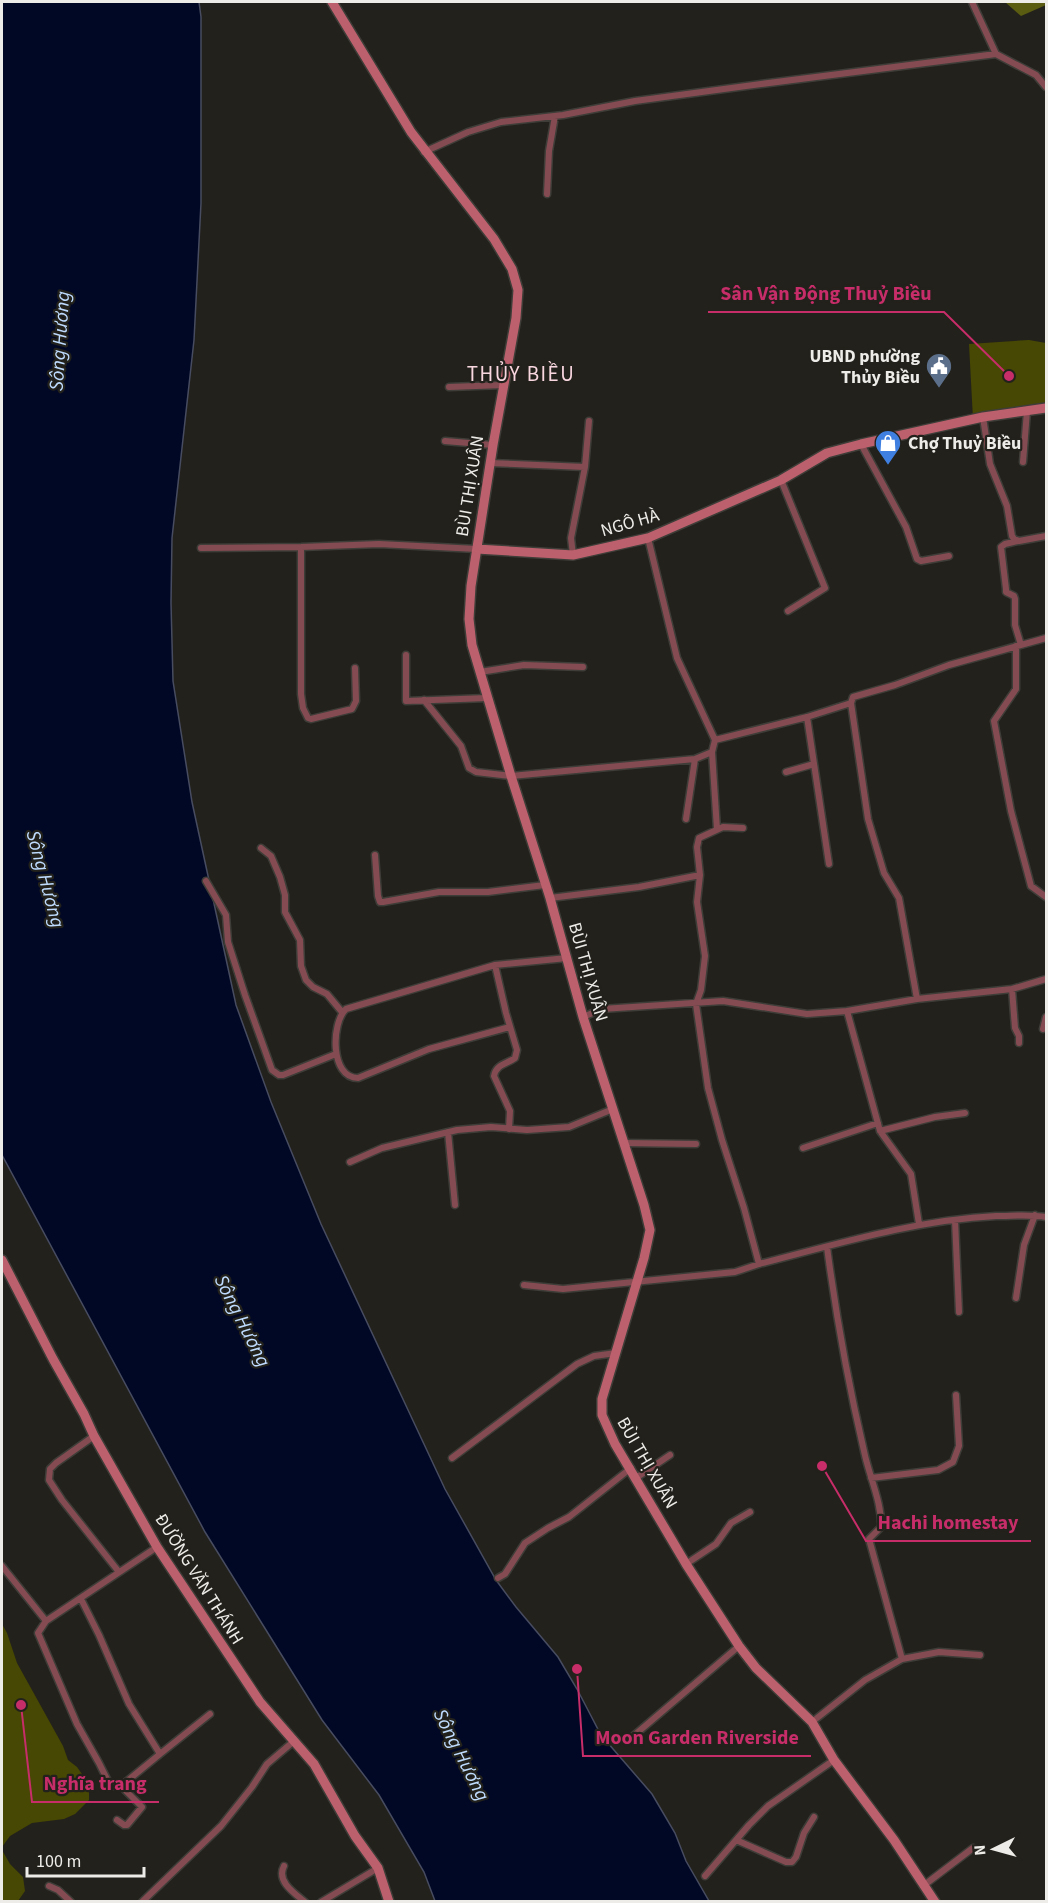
<svg xmlns="http://www.w3.org/2000/svg" width="1048" height="1903" font-family="'Source Sans 3',sans-serif">
<style>
.green{fill:#474803}
.forest{fill:#5a5c12}
.water{fill:#000826;stroke:#474c60;stroke-width:1.5}
.lines{fill:none;stroke-linecap:round;stroke-linejoin:round}
.street-casing{stroke:#3f3d38;stroke-width:9}
.secondary-casing{stroke:#3f3d38;stroke-width:12}
.street{stroke:#854b52;stroke-width:6}
.secondary{stroke:#bd606d;stroke-width:9}
.labels{text-anchor:middle;dominant-baseline:central;stroke-width:4.5;stroke-linejoin:round;paint-order:stroke}
.poi-label{font-size:18px;font-weight:bold;fill:#edece8;stroke:#23211b;text-anchor:end}
.street-label{font-size:18px;fill:#edece8;stroke:#23211b}
.water-label{font-size:20px;font-style:italic;fill:#bedbfe;stroke:#23211b}
.quarter-label{font-size:21px;letter-spacing:1.5px;fill:#f9d7e0;stroke:#23211b}
.leader{fill:none;stroke:#c62d69;stroke-width:2}
.callout-dot{fill:#c62d69;stroke:#23211b;stroke-width:2}
.callout-label{font-size:20px;text-anchor:middle;font-weight:bold;fill:#c62d69;stroke:#23211b;stroke-width:4.5;stroke-linejoin:round;paint-order:stroke}
</style>
<rect width="100%" height="100%" fill="#23211b"/>
<!-- green -->
<path class="green" d="M1029,340L1046,343V409L973,419L969,344Z
M2,1624L7,1633L17,1663L63,1746L68,1760L77,1767L89,1784V1800L75,1814L64,1819L32,1823L10,1836L2,1847Z
M2,1850L10,1864L23,1877L25,1891L18,1901H2Z"/>
<!-- forest -->
<path class="forest" d="M1005,2H1046V5L1021,16Z"/>
<!-- water -->
<path class="water" d="M2,2H199L201,17V203L194,340L172,538L171,603L173,681L192,802L236,1005L271,1102L321,1224L445,1489L496,1580L516,1607L558,1657L577,1689L601,1735L652,1794L675,1833L686,1861L709,1901H435L424,1872L379,1795L322,1720L205,1532L2,1155Z"/>
<g class="lines">
<!-- street casing -->
<g class="street-casing">
<path id="street" d="M972,2L996,54
M424,152L468,132L501,122L563,115L635,101L761,84L996,54L1036,75L1046,87
M547,194L549,151L555,116
M449,387L503,385
M983,417L990,464L1007,506L1012,536L1014,539L1019,541L1046,536
M445,441L493,445
M861,444L906,527L917,559L921,561L949,556
M1023,462L1027,411
M490,463L585,467
M781,480L825,588L788,611
M648,538L677,658L715,740
M1018,541L1005,544L1001,547L1006,589V592L1014,596L1015,599V625L1021,645
M301,547V694L303,708L308,718L311,719L352,709L356,701L355,668
M201,548L301,547L379,544L477,549
M573,555L571,538L585,467L589,421
M1016,646V689L994,721L1011,811L1031,886L1046,897
M406,655V701L487,698
M480,672L524,665L583,667
M424,700L461,746L469,768L476,772L511,776L695,759L712,752L715,740L807,717L851,703L853,697L895,685L949,665L1046,638
M851,703L868,819L884,873L899,898L917,999
M807,717L829,864
M712,752L717,829
M786,772L814,764
M686,819L695,759
M743,828L723,827L699,838L697,847L700,875L697,902L705,956L701,990L696,1004L708,1088L722,1140L744,1208L759,1264
M261,848L271,856L280,877L285,895V912L300,940L301,966L306,980L313,987L327,994L342,1012
M375,855L378,896L380,902H383L439,892H488L545,885
M206,881L226,915L228,942L245,995L272,1070L279,1075H283L336,1054
M550,898L639,887L700,875
M495,965L506,1013L517,1050L515,1058C507,1064 496,1064 494,1076L510,1111L509,1129
M1012,989L1015,1028L1019,1036V1043
M847,1011L917,999L1012,989L1046,979
M583,1017L602,1009L723,1001L807,1014L847,1011L880,1131L911,1174L919,1224
M510,1027L429,1049L358,1078C330,1078 331,1023 346,1009L495,965L567,958
M1043,1029L1046,1017
M880,1131L935,1117L965,1113
M448,1132L455,1205
M624,1143L696,1144
M803,1148L878,1123
M350,1162L382,1148L457,1130L491,1127L527,1130L569,1127L613,1109
M955,1220L959,1312
M524,1285L563,1289L735,1272L759,1264C837,1244 915,1220 996,1216C1013,1216 1030,1214 1046,1217
M1016,1298L1024,1245L1035,1215
M94,1436L56,1463L50,1469L49,1480L62,1500L119,1572
M452,1458L577,1364L594,1356L616,1353
M636,1478L670,1455
M871,1478L938,1470L953,1462L959,1446L956,1395
M686,1564L716,1544L731,1523L750,1512
M2,1566L46,1621L157,1547
M498,1578L505,1574L525,1543L548,1528L569,1517L631,1468
M81,1599L99,1635L129,1704L160,1754L121,1786L142,1807L127,1825H124L117,1820
M46,1621L38,1633L77,1724L99,1763L108,1781L112,1786H121
M902,1659L939,1652L980,1655
M812,1722L865,1680L902,1659L869,1539L881,1527C882,1502 869,1476 864,1451C848,1383 836,1315 827,1247
M631,1738L739,1646
M160,1754L210,1714
M736,1840L786,1862H792L796,1857L804,1833L814,1817
M284,1866C276,1881 294,1893 305,1902
M705,1876L749,1825L768,1806L834,1760
M49,1886L58,1890L71,1902
M923,1886L973,1848
M142,1902L221,1826L252,1787L267,1764L294,1741
M321,1902L378,1868"/>
</g>
<!-- secondary casing -->
<g class="secondary-casing">
<path id="secondary" d="M332,2L411,132L494,239L512,269L518,290L516,318L493,445L471,586L469,619L472,645L511,776L550,898L583,1017L644,1205L650,1230L644,1258L602,1399V1415L615,1444L686,1564L739,1646L756,1668L812,1722L834,1760L894,1840L935,1902
M477,549L573,555L648,538L781,480L827,453L861,444L983,417L1046,408
M2,1260L53,1359L84,1414L94,1436L157,1547L260,1702L314,1764L355,1836L378,1868L389,1902"/>
</g>
<!-- street -->
<use href="#street" class="street"/>
<!-- secondary -->
<use href="#secondary" class="secondary"/>
</g>
<!-- icons -->
<defs>
<g id="civic-pin" transform="scale(1.35)"><path d="M0 17L-7.5 6A9.5 9.5 0 1 1 7.5 6Z" fill="#5c6f8a" stroke="#23211b"/><path d="M-.6-6.5H3V-4.5H.6V-3L4-1V1h2V6H-6V1h2V-1L-.6-3ZM-1.2 2.5V6h2.4V2.5Z" fill="#fff"/></g>
<g id="shop-pin" transform="scale(1.35)"><path d="M0 17L-7.5 6A9.5 9.5 0 1 1 7.5 6Z" fill="#3f7fe0" stroke="#23211b"/><path d="M-5-2.5h2.3a2.7 3.5 0 0 1 5.4 0H5L5.5 6h-11ZM-1.5-2.5h3a1.5 2.3 0 0 0-3 0Z" fill="#fff"/></g>
</defs>
<g fill-rule="evenodd">
<use href="#civic-pin" x="939" y="366"/>
<use href="#shop-pin" x="888" y="443"/>
</g>
<g class="labels">
<!-- poi labels -->
<g class="poi-label">
<text x="920" y="356">UBND phường<tspan x="920" dy="21">Thủy Biều</tspan></text>
<text x="908" y="443" text-anchor="start">Chợ Thuỷ Biều</text>
</g>
<!-- street labels -->
<g class="street-label">
<text transform="translate(470 486) rotate(-81)">BÙI THỊ XUÂN</text>
<text transform="translate(630 523) rotate(-16)">NGÔ HÀ</text>
<text transform="translate(588 972) rotate(74)">BÙI THỊ XUÂN</text>
<text transform="translate(647 1463) rotate(60)">BÙI THỊ XUÂN</text>
<text transform="translate(199 1579) rotate(58)">ĐƯỜNG VĂN THÁNH</text>
</g>
<!-- water labels -->
<g class="water-label">
<text transform="translate(60 341) rotate(-86)">Sông Hương</text>
<text transform="translate(45 879) rotate(75)">Sông Hương</text>
<text transform="translate(242 1321) rotate(63)">Sông Hương</text>
<text transform="translate(461 1755) rotate(63)">Sông Hương</text>
</g>
<!-- quarter labels -->
<g class="quarter-label">
<text x="521" y="374">THỦY BIỀU</text>
</g>
</g>
<!-- callouts -->
<path class="leader" d="M1009 376L944 312H708M822 1466L866 1541H1031M577 1669L583 1756H811M21 1705L32 1802H159"/>
<g class="callout-dot">
<circle cx="1009" cy="376" r="6"/>
<circle cx="822" cy="1466" r="6"/>
<circle cx="577" cy="1669" r="6"/>
<circle cx="21" cy="1705" r="6"/>
</g>
<g class="callout-label">
<text x="826" y="300">Sân Vận Động Thuỷ Biều</text>
<text x="948" y="1529">Hachi homestay</text>
<text x="697" y="1744">Moon Garden Riverside</text>
<text x="95" y="1790">Nghĩa trang</text>
</g>
<!-- border -->
<rect width="1048" height="1903" fill="none" stroke="#edece8" stroke-width="6"/>
<!-- north arrow -->
<g transform="translate(994 1849) rotate(265)" stroke="#23211b" stroke-width="4.5" paint-order="stroke">
<path d="M0-4.5L10 22L0 15L-10 22Z" fill="#edece8"/>
<text y="-9" font-size="16" font-weight="bold" text-anchor="middle" fill="#edece8">N</text>
</g>
<!-- scale -->
<path d="M27 1867v9h117v-9" fill="none" stroke="#edece8" stroke-width="3"/>
<text x="36" y="1867" font-size="18" fill="#edece8" stroke="#23211b" stroke-width="4.5" paint-order="stroke">100 m</text>
</svg>
